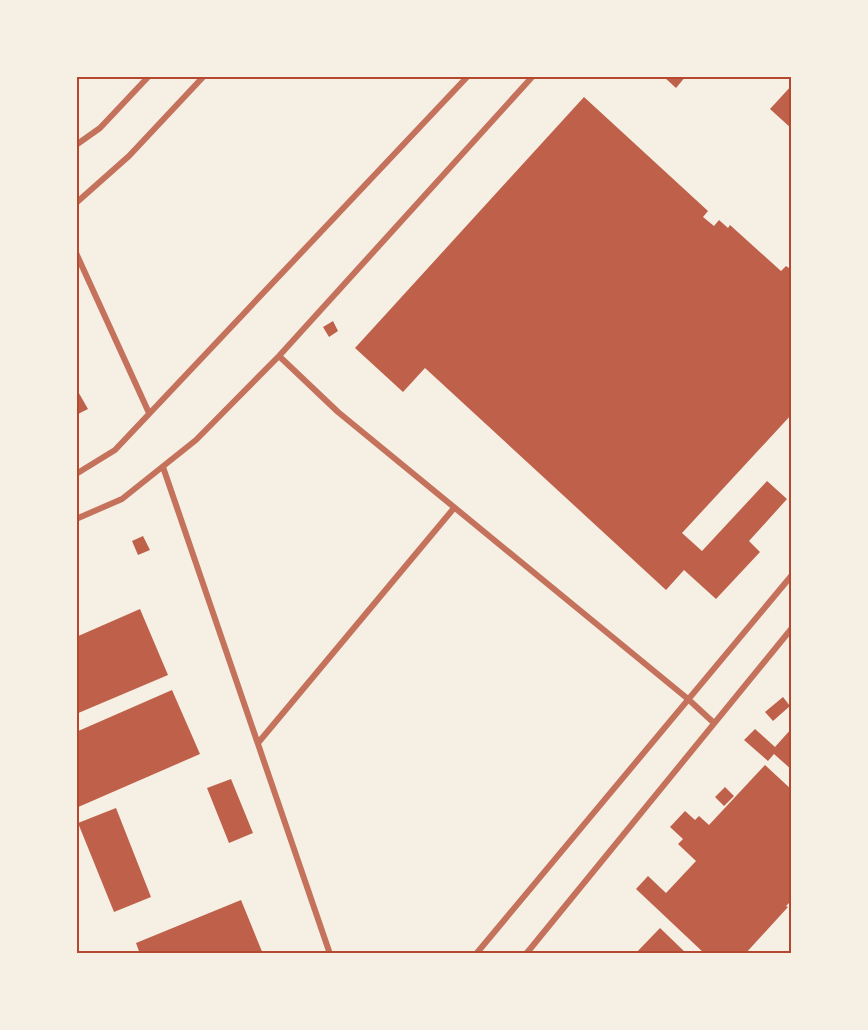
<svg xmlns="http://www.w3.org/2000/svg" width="868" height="1030" font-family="'Source Sans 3',sans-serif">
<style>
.building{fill:#bf614a}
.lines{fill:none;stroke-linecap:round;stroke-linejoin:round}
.minor{stroke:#c5725c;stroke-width:6}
.neatline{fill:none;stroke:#b5482f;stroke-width:2}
</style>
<rect width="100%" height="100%" fill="#f6efe4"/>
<!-- building -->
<path class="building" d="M663,76H686L676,88Z
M792,85V129L770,109Z
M584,97L708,211L703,217L714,226L719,220L728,228L730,225L781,271L786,266L792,270V414L682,533L702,551L767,481L787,499L749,541L760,552L716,599L684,570L666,590L425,368L403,392L355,348Z
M333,321L338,331L329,337L323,327Z
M76,388L88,409L76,415Z
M143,536L150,550L138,555L132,541Z
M140,609L168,675L76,714V637Z
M172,690L200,754L76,808V732Z
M783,697L790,706L773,721L765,712Z
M792,728V770L774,754L768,761L744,740L755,729L775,747Z
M765,765L792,790V900L786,906L788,907L745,954H705L636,889L648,876L666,893L696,861L678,844L683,839L670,827L685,811L695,820L699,816L709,825Z
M231,779L253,833L229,843L207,788Z
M725,787L734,796L724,806L715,797Z
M116,808L151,897L114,912L78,823Z
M241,900L263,954H140L136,943Z
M660,928L687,954H635Z"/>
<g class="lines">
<!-- minor -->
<path class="minor" d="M76,145L100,128L149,76
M76,203L129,156L204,76
M76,253L149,413
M279,356L338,412L688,699L714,723
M163,467L330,954
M76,474L115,450L468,76
M76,519L122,499L196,440L279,356L533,76
M258,743L454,508
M476,954L792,575
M526,954L792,628"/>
</g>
<!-- border -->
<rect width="868" height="1030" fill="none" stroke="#f6efe4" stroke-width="156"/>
<rect x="78" y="78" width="712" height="874" class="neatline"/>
</svg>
